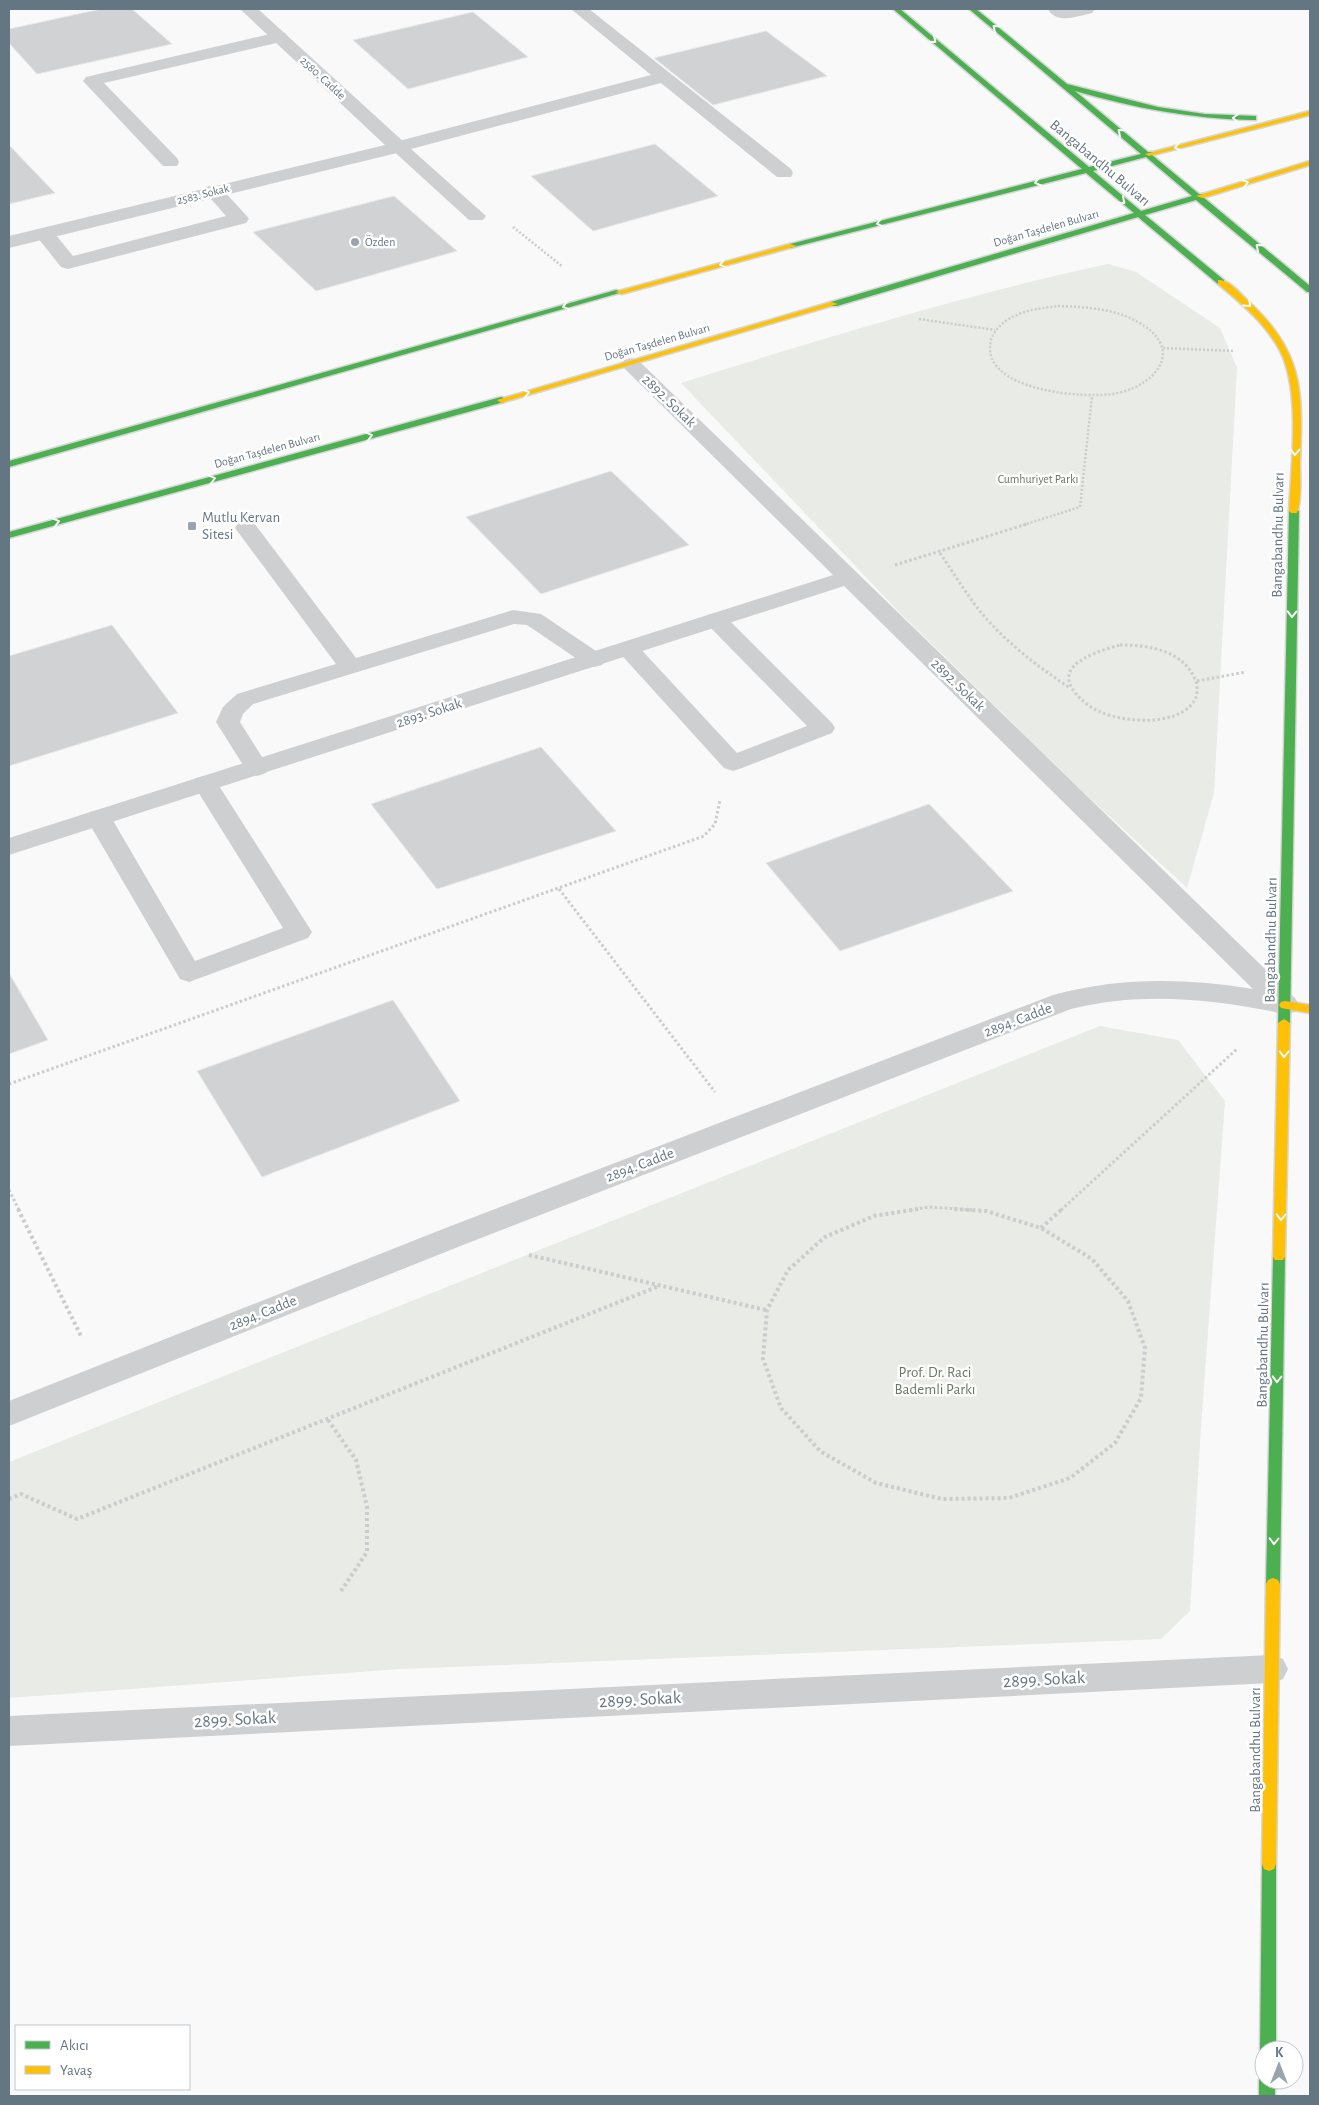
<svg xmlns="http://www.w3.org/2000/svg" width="1319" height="2105" font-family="'Alegreya Sans',sans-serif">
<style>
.green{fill:#e8ebe6}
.building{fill:#d0d2d3;stroke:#e8e8e8}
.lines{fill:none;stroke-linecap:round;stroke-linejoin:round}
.fast-casing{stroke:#d5d6d7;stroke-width:3}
.slow-casing{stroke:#d5d6d7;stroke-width:3}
.path-far2{stroke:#cbcccd;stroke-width:2.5;stroke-dasharray:2 2;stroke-linecap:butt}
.path-far1{stroke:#cbcccd;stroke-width:3;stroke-dasharray:2.5 2.5;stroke-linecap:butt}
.path{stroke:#cbcccd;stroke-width:4;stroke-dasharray:3 3;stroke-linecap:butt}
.lane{fill:#cecfd0;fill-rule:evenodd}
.street{fill:#cecfd0;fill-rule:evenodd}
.fast{fill:#4caf50;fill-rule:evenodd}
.slow{fill:#ffc107;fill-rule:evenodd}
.oneway{stroke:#f6fbf6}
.poi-dot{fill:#99a4ac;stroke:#fff;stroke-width:2}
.labels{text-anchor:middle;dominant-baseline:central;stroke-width:5;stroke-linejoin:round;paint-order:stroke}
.far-street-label{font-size:12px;fill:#657683;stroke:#fff}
.far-poi-label{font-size:12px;fill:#657683;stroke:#fff;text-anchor:start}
.far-park-label{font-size:12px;fill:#687a64;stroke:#fff}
.street-label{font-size:15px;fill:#657683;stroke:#fff}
.poi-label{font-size:15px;fill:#657683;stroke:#fff;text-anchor:start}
.park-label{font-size:15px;fill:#687a64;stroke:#fff}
.near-street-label{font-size:18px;fill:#657683;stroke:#fff}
</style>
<rect width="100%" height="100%" fill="#f9f9f9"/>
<!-- green -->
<path class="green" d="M1108,264L1136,272L1220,328L1237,368L1214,793L1187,888L1079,788L899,612L681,383C822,339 964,295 1108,264Z
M1100,1026L1178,1040L1225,1101L1201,1427L1190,1611L1161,1639L400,1669L9,1698V1462Z"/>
<!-- building -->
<path class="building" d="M101,9H132L172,44L37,74L9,43V29Z
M473,12L528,57L408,89L353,40Z
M766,31L827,76L713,105L654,58Z
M655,144L718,196L593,231L531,176Z
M9,145L55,193L9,204Z
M394,196L457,251L316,291L253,232Z
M611,471L689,545L541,594L466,517Z
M112,625L178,713L9,766V656Z
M541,747L616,831L437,889L371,804Z
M929,804L1013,891L840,951L766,863Z
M9,973L48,1040L9,1054Z
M393,1000L460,1101L262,1177L197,1071Z"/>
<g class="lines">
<!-- fast casing -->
<g class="fast-casing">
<path id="fast" d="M893,9H900L1089,167L1141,154L969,9H976L1067,84L1158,107L1205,114L1256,116V120H1253C1192,119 1134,108 1075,91L1148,152H1152V155L1199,194H1203V197L1310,286V292H1307L1196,200L1145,215L1224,280V284H1218L1138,217L837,306H831V302L1134,213L1086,173L790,248V244L1082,169ZM1146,157L1192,196L1141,211L1093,171Z
M616,290L623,292L9,467V461Z
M501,397L504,398V402L9,538V532Z
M1294,508L1299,511L1290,1023L1284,1027L1278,1023L1289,511Z
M1279,1252L1283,1254L1285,1257L1280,1584L1278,1588L1273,1590L1268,1588L1266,1584L1273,1257L1275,1254Z
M1269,1857L1274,1859L1276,1864V2050H1264V2056L1260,2050L1262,1864L1264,1859Z
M1264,2074V2080H1275V2096H1259V2080Z"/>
</g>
<!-- slow casing -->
<g class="slow-casing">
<path id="slow" d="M1310,111V115L1149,156L1145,154Z
M1310,161V165L1203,198L1196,196Z
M790,244L797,246L622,294L615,292Z
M1218,280C1228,279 1239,292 1246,299C1304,352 1303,390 1300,464C1300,477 1302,501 1297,513H1291L1289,511C1291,465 1301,392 1280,351C1266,324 1241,303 1218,284Z
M831,302L838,304L504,402L501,403L497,400Z
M1285,1001L1310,1005V1013L1281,1008L1279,1005L1281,1002Z
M1284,1019L1290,1023L1285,1257L1283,1260H1275L1273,1257L1278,1023Z
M1273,1578L1278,1580L1280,1584L1276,1864L1274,1869L1269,1871L1264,1869L1262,1864L1266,1584L1268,1580Z"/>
</g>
<!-- path-far2 -->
<path class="path-far2" d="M513,227L563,267
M1058,306C1084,307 1112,308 1136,321C1184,346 1161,383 1118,393C1087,400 978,391 991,340C995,328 1006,319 1017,315C1030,309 1044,308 1058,306Z
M919,319L995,330
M1163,348L1235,351
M1023,525L1080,507L1092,396"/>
<!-- path-far1 -->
<path class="path-far1" d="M940,553C953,572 965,592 979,610C1005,642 1037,666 1070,688
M895,565L1027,524
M1120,645C1149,645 1182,650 1195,679C1198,686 1198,695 1194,701C1177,729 1111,723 1088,705C1043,670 1087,654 1120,645Z
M1197,681L1246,672
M559,889L715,1092
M9,1084L704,836L715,824L720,800
M9,1190L19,1210
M910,1210L929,1207L972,1210
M1061,1210L1237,1049"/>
<!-- path -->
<path class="path" d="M18,1209L82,1338
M918,1209L874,1216L825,1237L788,1270L767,1310L763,1359L781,1408L820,1451L876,1483L942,1499L1009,1498L1070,1478L1115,1443L1141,1398L1145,1348L1128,1301L1092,1259L1041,1228L986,1211L954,1209
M1041,1228L1062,1209
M529,1255L766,1310
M328,1420L356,1460L367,1507V1552L341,1591
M9,1499L21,1494L77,1519L659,1286"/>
<!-- lane -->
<path class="lane" d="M571,9H589L791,169L793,173L791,177H777L661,83L411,149L486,216L483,220H469L389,147L391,143L651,75Z
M279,32L285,33L288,37L285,41L104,83L177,158L179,162L177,166H163L83,81L86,77Z
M213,185L220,187L246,215L249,219L246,223L68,269L61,267L34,233L37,229H51L73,256L226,216L204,191L206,187Z
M246,521L254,523L356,658L513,610L541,614L602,655L606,660L602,665L594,667L586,665L527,625L514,624L253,704L243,714L240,722L269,768L266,773L257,776L248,773L216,722L223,707L237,694L336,664L235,528L238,523Z
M716,613L724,615L832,723L835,728L832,733L742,768L733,771L724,768L616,649L620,644L628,642L636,644L737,753L807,726L708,625L704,620L708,615Z
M205,776L214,778L312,932L308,938L189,982L180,979L86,818L90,812L99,810L108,812L195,961L283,928L193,784L196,778Z"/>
<!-- street -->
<path class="street" d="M240,9H258L405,143L407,147L405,151L9,248V236L385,145Z
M1048,9H1095L1092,13C1077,16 1057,25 1048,9Z
M631,358L638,360L1295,998L1299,1005L1295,1012L1285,1014C1214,999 1142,991 1071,1009L463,1245L9,1426V1401L443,1229L1053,995C1120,977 1185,978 1253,989L844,586L9,855V838L833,575L624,368L621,364L624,360Z
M1271,1655L1283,1659L1288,1669L1283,1679L1271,1683L9,1746V1716Z"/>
<!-- fast -->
<use href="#fast" class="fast"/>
<!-- slow -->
<use href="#slow" class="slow"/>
</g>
<!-- one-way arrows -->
<defs><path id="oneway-chevron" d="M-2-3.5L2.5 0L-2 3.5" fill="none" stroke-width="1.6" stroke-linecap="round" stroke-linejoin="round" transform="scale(1.25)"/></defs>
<g class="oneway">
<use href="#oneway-chevron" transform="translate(996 28) rotate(-140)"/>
<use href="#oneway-chevron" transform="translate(933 40) rotate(40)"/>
<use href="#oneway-chevron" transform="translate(1236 118) rotate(-179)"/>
<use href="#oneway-chevron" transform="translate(1121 132) rotate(-140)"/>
<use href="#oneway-chevron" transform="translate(1178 147) rotate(166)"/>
<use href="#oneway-chevron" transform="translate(1038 182) rotate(165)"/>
<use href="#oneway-chevron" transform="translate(1245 183) rotate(-17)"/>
<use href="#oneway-chevron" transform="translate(1122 201) rotate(40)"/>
<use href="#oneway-chevron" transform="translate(880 223) rotate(165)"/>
<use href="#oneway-chevron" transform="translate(1259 247) rotate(-140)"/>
<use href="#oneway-chevron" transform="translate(723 264) rotate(165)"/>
<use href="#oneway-chevron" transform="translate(1248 304) rotate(42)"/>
<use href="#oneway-chevron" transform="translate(566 306) rotate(164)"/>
<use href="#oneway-chevron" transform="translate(526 393) rotate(-15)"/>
<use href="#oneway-chevron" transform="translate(369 436) rotate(-15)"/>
<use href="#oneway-chevron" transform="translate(1295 452) rotate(91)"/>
<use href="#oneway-chevron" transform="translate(212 479) rotate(-15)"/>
<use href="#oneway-chevron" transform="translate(56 522) rotate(-15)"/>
<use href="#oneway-chevron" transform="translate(1292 614) rotate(91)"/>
<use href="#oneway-chevron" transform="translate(1284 1054) rotate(91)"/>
<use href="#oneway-chevron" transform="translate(1281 1217) rotate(91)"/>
<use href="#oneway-chevron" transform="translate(1277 1379) rotate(91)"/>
<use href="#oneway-chevron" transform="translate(1274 1541) rotate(91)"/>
</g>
<!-- markers -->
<g class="poi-dot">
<circle cx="355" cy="242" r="5"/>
<rect x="187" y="521" width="10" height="10" rx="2.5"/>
</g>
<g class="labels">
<!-- far-street labels -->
<g class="far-street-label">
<text transform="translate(323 78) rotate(43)">2580. Cadde</text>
<text transform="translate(203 194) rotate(-14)">2583. Sokak</text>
<text transform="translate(1046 228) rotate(-16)">Doğan Taşdelen Bulvarı</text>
<text transform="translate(657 342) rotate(-16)">Doğan Taşdelen Bulvarı</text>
<text transform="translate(267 450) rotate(-15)">Doğan Taşdelen Bulvarı</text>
</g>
<!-- far-poi labels -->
<g class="far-poi-label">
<text x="365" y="242">Özden</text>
</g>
<!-- far-park labels -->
<g class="far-park-label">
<text x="1038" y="479">Cumhuriyet Parkı</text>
</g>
<!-- street labels -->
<g class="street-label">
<text transform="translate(1100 163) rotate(40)">Bangabandhu Bulvarı</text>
<text transform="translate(669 401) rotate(44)">2892. Sokak</text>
<text transform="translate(1278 535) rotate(-89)">Bangabandhu Bulvarı</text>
<text transform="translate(958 685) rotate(44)">2892. Sokak</text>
<text transform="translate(429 713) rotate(-18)">2893. Sokak</text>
<text transform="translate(1271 940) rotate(-89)">Bangabandhu Bulvarı</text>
<text transform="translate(1018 1020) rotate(-21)">2894. Cadde</text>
<text transform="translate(640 1165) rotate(-21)">2894. Cadde</text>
<text transform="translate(263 1313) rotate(-22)">2894. Cadde</text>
<text transform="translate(1263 1345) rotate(-89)">Bangabandhu Bulvarı</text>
<text transform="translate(1255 1750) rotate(-90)">Bangabandhu Bulvarı</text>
</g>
<!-- poi labels -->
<g class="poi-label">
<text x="202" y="517">Mutlu Kervan<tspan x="202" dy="17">Sitesi</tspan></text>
</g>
<!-- park labels -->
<g class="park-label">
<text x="935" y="1372">Prof. Dr. Raci<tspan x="935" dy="17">Bademli Parkı</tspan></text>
</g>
<!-- near-street labels -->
<g class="near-street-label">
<text transform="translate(1044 1680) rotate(-3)">2899. Sokak</text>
<text transform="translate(640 1700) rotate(-3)">2899. Sokak</text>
<text transform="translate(235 1720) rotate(-3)">2899. Sokak</text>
</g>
</g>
<!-- border -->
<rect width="1319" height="2105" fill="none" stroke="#657683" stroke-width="20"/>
<!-- legend -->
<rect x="15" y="2025" width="175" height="65" fill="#ffffff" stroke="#c1c8cd"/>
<rect x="25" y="2041" width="25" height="8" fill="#4caf50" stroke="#c1c8cd"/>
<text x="60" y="2050" font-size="15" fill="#657683">Akıcı</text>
<rect x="25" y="2066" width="25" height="8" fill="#ffc107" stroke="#c1c8cd"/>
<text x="60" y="2075" font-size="15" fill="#657683">Yavaş</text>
<!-- north arrow -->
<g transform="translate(1279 2065)"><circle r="24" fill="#ffffff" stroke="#c1c8cd"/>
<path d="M0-4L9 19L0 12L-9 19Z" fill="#99a4ac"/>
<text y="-8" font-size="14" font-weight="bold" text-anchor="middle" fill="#657683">K</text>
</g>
</svg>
